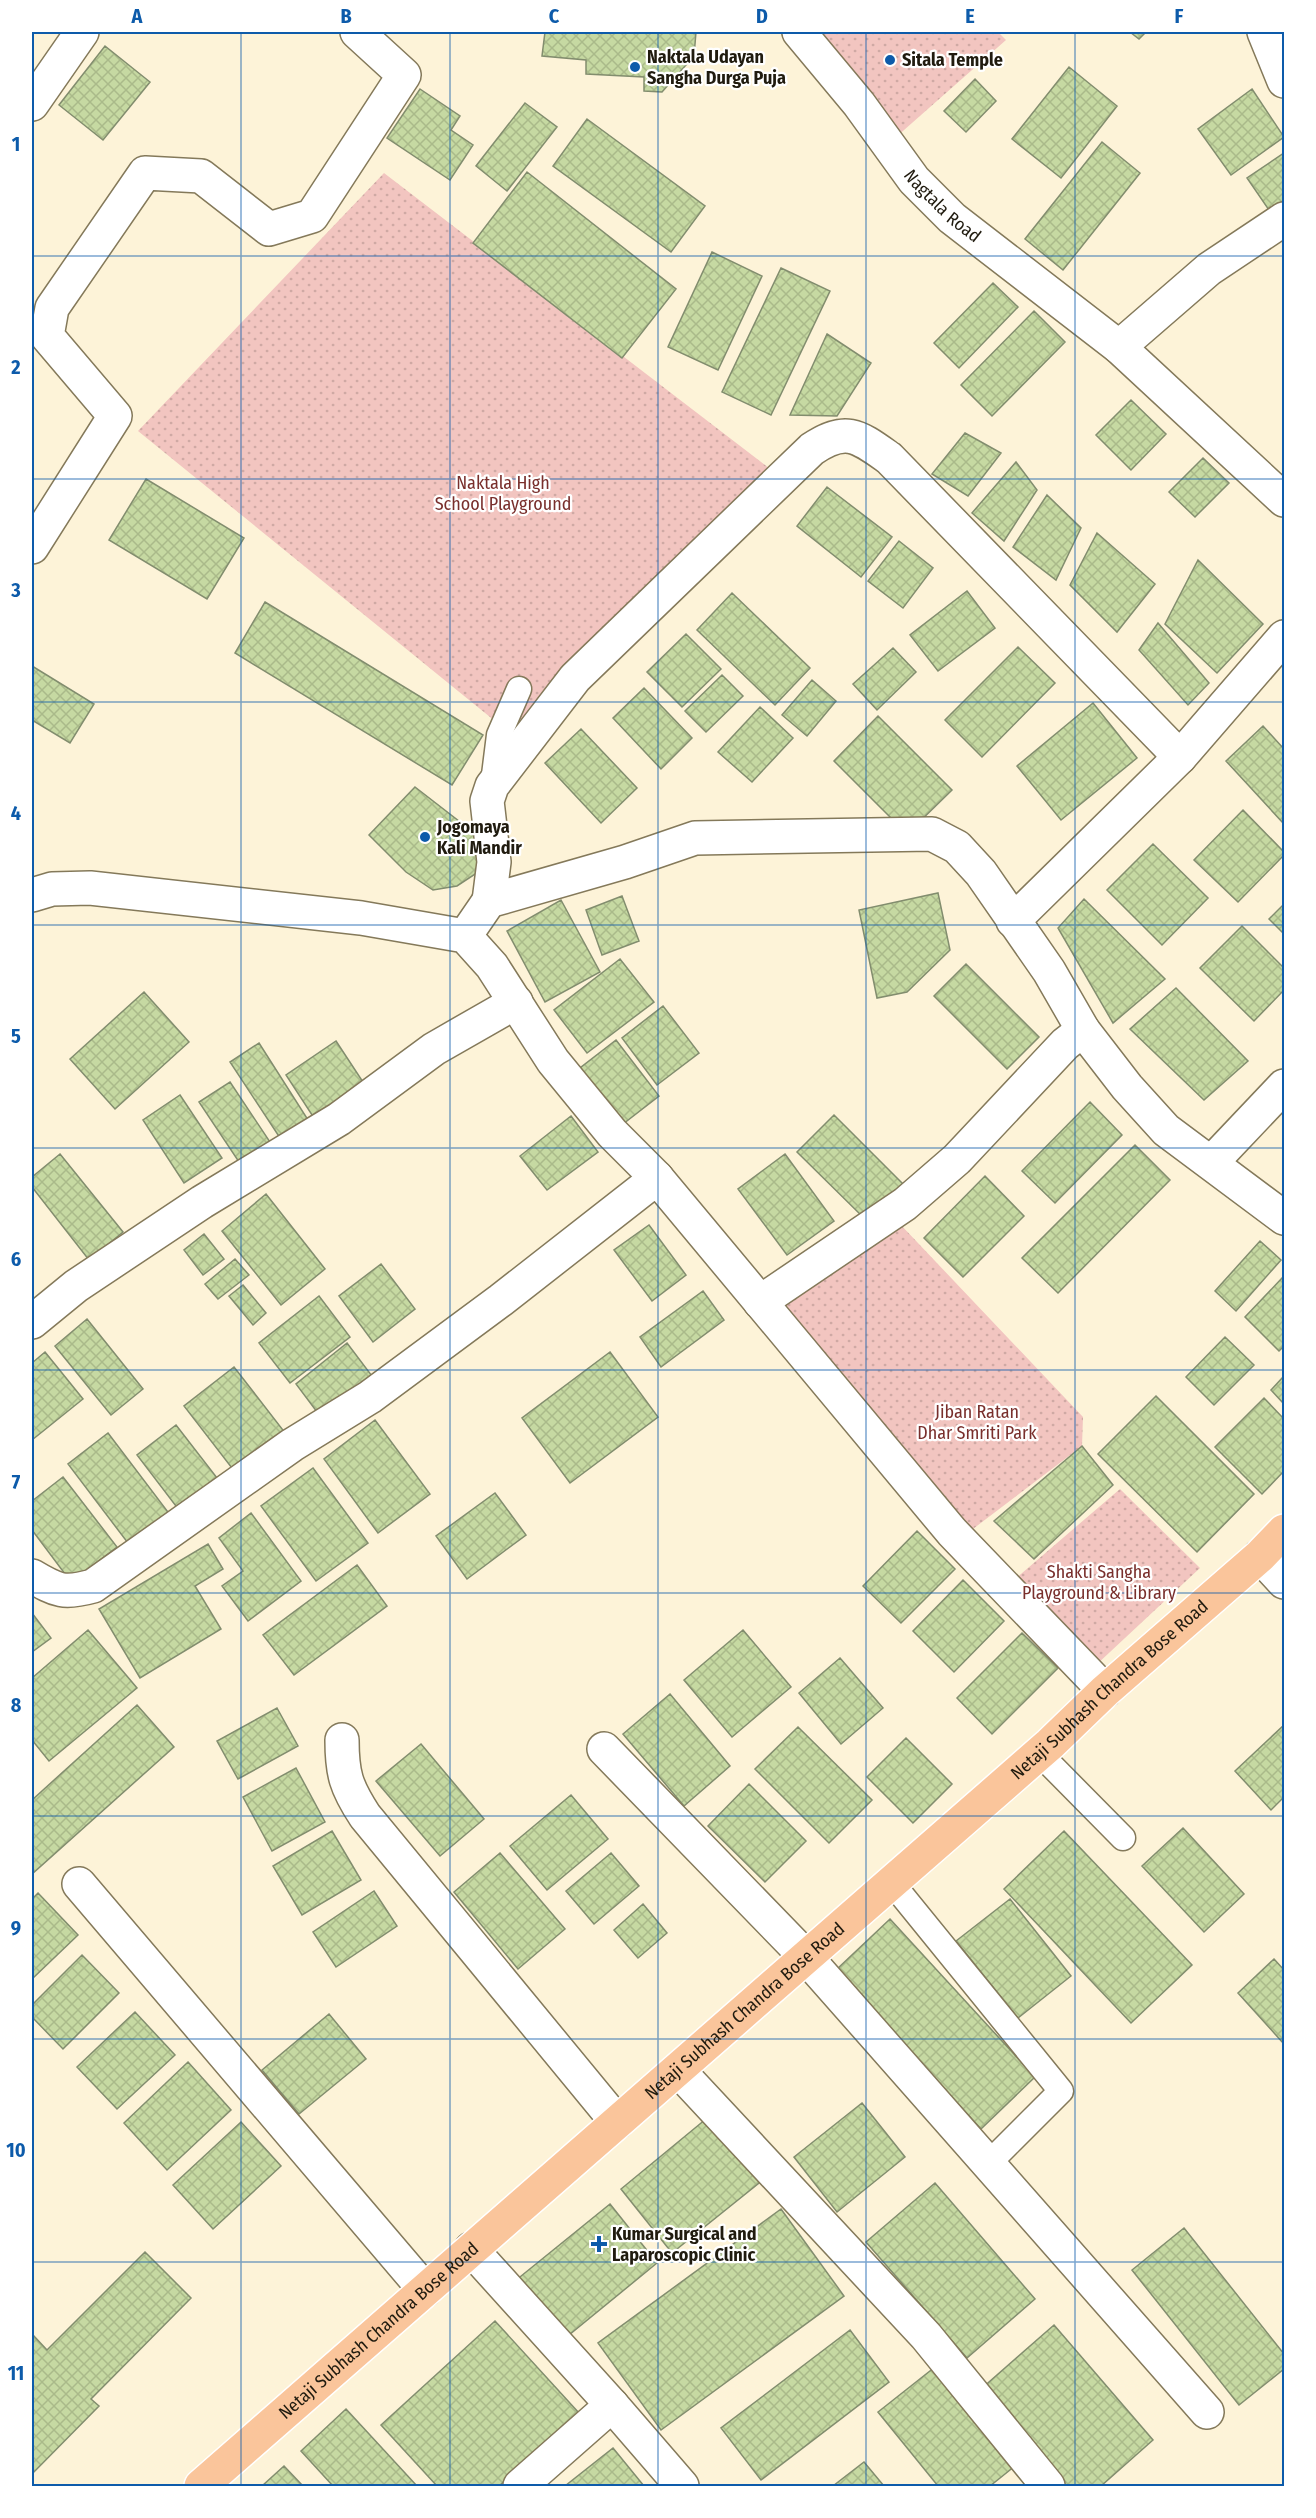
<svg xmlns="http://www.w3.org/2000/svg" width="1316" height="2518" font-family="'Fira Sans Condensed',sans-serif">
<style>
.grass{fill:url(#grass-dots)}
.building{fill:url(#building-cross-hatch);stroke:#828d6e;stroke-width:1.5}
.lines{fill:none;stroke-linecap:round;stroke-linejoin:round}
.lane-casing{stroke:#84795a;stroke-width:27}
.street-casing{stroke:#84795a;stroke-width:36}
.primary-casing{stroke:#fff;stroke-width:36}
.lane{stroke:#fff;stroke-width:24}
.street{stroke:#fff;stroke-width:33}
.primary{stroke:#fac59b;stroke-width:33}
.grid{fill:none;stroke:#0d5baa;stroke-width:1.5;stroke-opacity:0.55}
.poi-dot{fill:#0d5baa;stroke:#fff;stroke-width:2}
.labels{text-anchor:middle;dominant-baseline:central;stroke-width:4.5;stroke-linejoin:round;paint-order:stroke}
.poi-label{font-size:18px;font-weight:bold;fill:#201b0f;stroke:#fff;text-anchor:start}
.street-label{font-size:18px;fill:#201b0f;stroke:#fff}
.park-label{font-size:18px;fill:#792f2c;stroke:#fff}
.neatline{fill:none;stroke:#0d5baa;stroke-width:2}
.grid-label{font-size:20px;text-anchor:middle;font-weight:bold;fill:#0d5baa}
</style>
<defs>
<pattern id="grass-dots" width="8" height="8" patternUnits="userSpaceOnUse" patternTransform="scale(1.5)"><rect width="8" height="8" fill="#f2c5c0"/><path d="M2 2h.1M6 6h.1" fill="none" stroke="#cfa9a4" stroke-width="1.8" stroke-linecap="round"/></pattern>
<pattern id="building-cross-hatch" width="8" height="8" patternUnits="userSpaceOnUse" patternTransform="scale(1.5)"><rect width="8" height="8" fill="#c6d9a2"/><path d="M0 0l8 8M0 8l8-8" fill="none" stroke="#aaba8a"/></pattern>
</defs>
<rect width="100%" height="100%" fill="#fdf3d8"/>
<!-- grass -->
<path class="grass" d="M813,32H998L1006,40L895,138Z
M384,173L782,478L516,738L138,431Z
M899,1223L1083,1417L1082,1446L965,1535L782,1308Z
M1120,1489L1200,1568L1095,1666L1015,1579Z"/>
<!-- building -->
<path class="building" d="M545,32H696L694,56L662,92L644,91V77L586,74V60L542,56Z
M1130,32H1146L1139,39Z
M105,46L150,82L103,140L59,105Z
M1069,67L1117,106L1061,178L1012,139Z
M975,79L996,101L966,132L944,111Z
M420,89L460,116L451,130L473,145L450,180L387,138Z
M1252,89L1284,137L1231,175L1198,129Z
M525,103L557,127L507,191L476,166Z
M587,119L705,206L671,252L553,166Z
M1102,142L1140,173L1063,270L1025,239Z
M1284,153V203L1271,213L1247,178Z
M527,172L676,289L622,358L473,243Z
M712,252L762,276L718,370L668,347Z
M781,268L830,291L771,415L722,392Z
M993,283L1018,307L959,368L934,343Z
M1034,311L1065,342L992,416L961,385Z
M827,334L871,363L837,416L790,415Z
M1131,400L1166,434L1131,470L1096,435Z
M965,433L1001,453L968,496L932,474Z
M1203,458L1229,483L1195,517L1169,492Z
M1016,462L1037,490L1004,541L972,513Z
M146,479L244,538L207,599L109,540Z
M827,487L892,537L861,577L797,526Z
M1047,495L1081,528L1056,580L1013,547Z
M1097,533L1155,584L1117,632L1070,585Z
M899,541L933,568L903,608L868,581Z
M1198,560L1263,624L1217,673L1165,624Z
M967,591L995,628L938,671L910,635Z
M732,593L810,668L775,705L697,630Z
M265,602L483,735L452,785L235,653Z
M1158,623L1209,683L1188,705L1139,650Z
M686,634L721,669L682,707L647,672Z
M1018,647L1055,683L982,757L945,720Z
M893,648L916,672L877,710L853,684Z
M32,666L94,704L70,743L32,720Z
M722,675L743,696L706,732L685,711Z
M812,680L836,701L807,736L782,715Z
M644,688L692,738L661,769L613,718Z
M1093,703L1137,758L1061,820L1017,766Z
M760,707L793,738L752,782L718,752Z
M878,716L952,790L907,834L834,761Z
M1263,726L1284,749V824L1226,761Z
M581,729L637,788L601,823L545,763Z
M415,787L482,839L489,865L457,886L433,890L406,872L369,835Z
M1243,810L1284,852V855L1238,902L1194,860Z
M1153,844L1208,898L1162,945L1107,890Z
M938,893L950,950L907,992L877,998L859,910Z
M622,896L639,941L602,955L586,910Z
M1084,899L1165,979L1113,1023L1058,928Z
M561,900L600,972L545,1002L507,931Z
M1284,904V934L1269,919Z
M1242,926L1284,968V990L1254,1021L1200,968Z
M620,959L654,1002L587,1053L554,1010Z
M966,964L1039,1037L1007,1069L934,996Z
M1176,988L1248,1061L1204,1100L1130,1029Z
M144,992L189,1042L115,1109L70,1059Z
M663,1006L699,1053L657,1085L622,1038Z
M616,1040L659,1096L623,1124L580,1068Z
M336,1041L365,1085L314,1118L286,1075Z
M259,1043L310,1123L282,1141L230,1062Z
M230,1082L270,1142L239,1162L199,1102Z
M180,1095L222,1158L184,1183L143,1120Z
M1090,1102L1122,1135L1055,1203L1022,1171Z
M834,1115L904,1185L867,1221L797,1152Z
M571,1116L598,1152L547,1190L520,1156Z
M1135,1145L1170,1180L1058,1293L1022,1258Z
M60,1154L123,1232L89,1260L32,1187V1177Z
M785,1154L834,1221L787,1255L738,1189Z
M985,1176L1024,1216L963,1277L924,1238Z
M266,1194L325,1269L281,1305L222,1231Z
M649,1225L686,1275L652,1301L614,1250Z
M204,1234L224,1259L203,1275L184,1250Z
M1260,1241L1281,1260L1236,1311L1215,1291Z
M235,1259L249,1275L218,1299L205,1284Z
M381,1264L415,1309L373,1342L339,1296Z
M1284,1276V1346L1279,1351L1245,1317Z
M243,1285L266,1313L253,1325L229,1296Z
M703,1291L724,1320L661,1367L640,1337Z
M319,1296L350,1337L290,1383L259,1343Z
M87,1319L143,1389L111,1415L55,1346Z
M1225,1337L1254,1365L1214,1405L1186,1377Z
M347,1343L372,1376L320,1416L296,1384Z
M45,1352L83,1399L32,1440V1363Z
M610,1352L658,1417L570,1483L522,1418Z
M234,1367L286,1434L235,1472L184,1406Z
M1284,1376V1404L1271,1390Z
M1156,1396L1254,1494L1197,1552L1098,1454Z
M1264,1398L1284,1419V1471L1262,1494L1215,1447Z
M375,1420L430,1494L378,1533L324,1459Z
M176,1425L221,1483L182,1514L137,1455Z
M108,1433L171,1516L131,1547L68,1464Z
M1082,1446L1113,1485L1034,1559L994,1521Z
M313,1468L368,1543L316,1581L261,1506Z
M63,1477L117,1547L71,1582L32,1530V1501Z
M495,1493L526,1535L467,1579L436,1536Z
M251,1513L301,1581L248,1621L222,1586L243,1571L219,1538Z
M917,1531L955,1569L901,1623L863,1586Z
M208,1544L223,1569L195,1586L221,1629L140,1678L99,1609Z
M357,1565L387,1606L294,1675L263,1635Z
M963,1580L1004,1621L954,1672L913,1631Z
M32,1613L51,1638L32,1652Z
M88,1630L137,1688L49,1761L32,1740V1678Z
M743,1630L791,1687L732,1737L684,1680Z
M1022,1633L1058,1668L992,1734L957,1698Z
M840,1658L883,1708L841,1744L799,1693Z
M670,1694L730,1766L684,1806L623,1734Z
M137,1705L174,1747L32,1874V1800Z
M277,1708L298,1746L238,1779L217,1741Z
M1284,1725V1797L1271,1810L1235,1771Z
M798,1727L872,1800L829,1843L755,1769Z
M906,1738L952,1784L913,1823L867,1777Z
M421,1744L484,1819L440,1856L376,1781Z
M296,1768L325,1822L272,1851L243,1797Z
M749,1784L806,1841L765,1882L708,1826Z
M571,1795L608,1839L547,1890L510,1846Z
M1183,1828L1244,1894L1204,1932L1142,1866Z
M332,1831L361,1880L302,1915L273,1866Z
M1064,1831L1192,1965L1131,2023L1004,1889Z
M500,1853L565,1929L518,1969L454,1892Z
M611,1853L639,1886L594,1924L566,1891Z
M374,1891L397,1926L336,1967L313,1932Z
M38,1893L78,1935L32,1979V1899Z
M1010,1899L1071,1976L1018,2018L956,1941Z
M643,1904L667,1933L638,1958L614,1930Z
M890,1919L1035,2077L981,2129L836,1970Z
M82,1955L119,1993L63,2049L32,2017V2005Z
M1274,1959L1284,1970V2044L1238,1993Z
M135,2012L175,2055L117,2109L77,2067Z
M329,2014L366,2059L299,2114L262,2070Z
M188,2062L231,2110L167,2170L124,2123Z
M862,2103L905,2157L837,2212L794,2157Z
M712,2114L764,2179L672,2253L621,2189Z
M241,2122L281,2166L213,2229L173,2185Z
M935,2183L1035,2299L967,2358L866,2242Z
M610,2204L657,2263L558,2344L510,2285Z
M781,2209L844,2296L661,2430L598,2343Z
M1184,2228L1284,2354V2369L1239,2405L1132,2270Z
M145,2252L191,2298L91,2399L99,2406L32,2474V2334L47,2350Z
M495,2321L579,2413L499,2486H437L381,2425Z
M1054,2325L1153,2440L1101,2486H1065L981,2389Z
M850,2330L889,2382L761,2480L721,2428Z
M935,2367L1015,2466L990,2486H938L878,2412Z
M346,2409L417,2486H333L301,2451Z
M613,2448L644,2486H565Z
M864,2462L884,2486H833Z
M284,2466L303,2486H262Z"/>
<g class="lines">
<!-- lane casing -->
<g class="lane-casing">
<path id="lane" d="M493,783L499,735L519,689
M1039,1753L1123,1838
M892,1883L1061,2091L988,2164"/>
</g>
<!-- street casing -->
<g class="street-casing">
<g id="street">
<path id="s1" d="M799,32L859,104L914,180L952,218L1119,347L1284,500"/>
<path d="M1264,32L1284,81"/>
<path d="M32,104L82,32"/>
<path d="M1119,347L1209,269L1284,219"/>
<path d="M32,547L115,416L47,336L52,308L145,173L201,176L269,229L312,216L404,75L357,32"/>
<path d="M32,895L52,889L90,888L361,918L465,936L492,966L553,1061L612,1133L657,1178"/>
<path d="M489,901L494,862L487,801L492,786L575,678L812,449C846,426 858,436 889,458L1180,757"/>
<path d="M1013,921L1180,757L1284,637"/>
<path d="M465,936L489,901L625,862L695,838L932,834L957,847L981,873L1049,971L1083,1030L1127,1087L1166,1130L1284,1218"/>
<path d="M1212,1162L1284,1086"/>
<path d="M760,1302L905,1204L957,1159L1065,1044L1083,1030"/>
<path d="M32,1322L76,1286L202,1202L339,1119L434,1049L516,1002"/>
<path d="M1260,1556L1284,1582"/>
<path d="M32,1576C57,1591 64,1594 93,1586L292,1445L370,1397L501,1300L657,1178L952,1532L1105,1691"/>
<path d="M342,1740C342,1774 346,1787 365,1816L617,2122"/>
<path d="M604,1749L806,1957L1207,2412"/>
<path d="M79,1884L425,2290"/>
<path d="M678,2070L926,2336L1048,2486"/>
<path d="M471,2249L612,2405L682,2486"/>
<path d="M520,2486L612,2405"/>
</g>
</g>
<!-- primary casing -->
<g class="primary-casing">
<g id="primary">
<path id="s2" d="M201,2486L1050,1744L1105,1691L1260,1556L1284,1531"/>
</g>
</g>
<!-- lane -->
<use href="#lane" class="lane"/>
<!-- street -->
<use href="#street" class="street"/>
<!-- primary -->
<use href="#primary" class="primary"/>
</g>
<!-- grid -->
<path class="grid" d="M241,32V2486M450,32V2486M658,32V2486M866,32V2486M1075,32V2486M32,256H1284M32,479H1284M32,702H1284M32,925H1284M32,1148H1284M32,1370H1284M32,1593H1284M32,1816H1284M32,2039H1284M32,2262H1284"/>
<!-- markers -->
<g class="poi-dot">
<circle cx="890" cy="60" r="6"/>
<circle cx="635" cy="67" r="6"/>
<circle cx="425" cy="837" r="6"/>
<path d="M596 2235h6v6h6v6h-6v6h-6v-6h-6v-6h6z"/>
</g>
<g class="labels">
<!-- poi labels -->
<g class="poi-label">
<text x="647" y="57">Naktala Udayan<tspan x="647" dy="21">Sangha Durga Puja</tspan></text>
<text x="902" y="60">Sitala Temple</text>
<text x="437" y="827">Jogomaya<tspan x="437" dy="21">Kali Mandir</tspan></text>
<text x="612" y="2234">Kumar Surgical and<tspan x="612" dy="21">Laparoscopic Clinic</tspan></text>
</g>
<!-- street labels -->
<g class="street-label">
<text stroke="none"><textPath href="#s1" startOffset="226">Nagtala Road</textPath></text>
<text stroke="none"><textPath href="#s2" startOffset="1208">Netaji Subhash Chandra Bose Road</textPath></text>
<text stroke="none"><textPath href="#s2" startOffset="722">Netaji Subhash Chandra Bose Road</textPath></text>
<text stroke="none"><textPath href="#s2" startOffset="236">Netaji Subhash Chandra Bose Road</textPath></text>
</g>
<!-- park labels -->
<g class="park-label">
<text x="503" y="483">Naktala High<tspan x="503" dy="21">School Playground</tspan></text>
<text x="977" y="1412">Jiban Ratan<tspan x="977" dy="21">Dhar Smriti Park</tspan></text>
<text x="1099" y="1572">Shakti Sangha<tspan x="1099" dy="21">Playground &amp; Library</tspan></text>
</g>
</g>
<!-- border -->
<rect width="1316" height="2518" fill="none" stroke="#ffffff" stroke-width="66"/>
<rect x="33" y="33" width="1250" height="2452" class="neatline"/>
<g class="grid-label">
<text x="137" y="23">A</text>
<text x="346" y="23">B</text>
<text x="554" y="23">C</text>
<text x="762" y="23">D</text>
<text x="970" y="23">E</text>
<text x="1179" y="23">F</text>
<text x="16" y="151">1</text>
<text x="16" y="374">2</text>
<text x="16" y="597">3</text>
<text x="16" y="820">4</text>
<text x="16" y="1043">5</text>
<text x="16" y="1266">6</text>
<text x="16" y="1489">7</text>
<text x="16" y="1712">8</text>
<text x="16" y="1935">9</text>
<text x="16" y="2157">10</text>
<text x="16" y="2380">11</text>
</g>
</svg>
